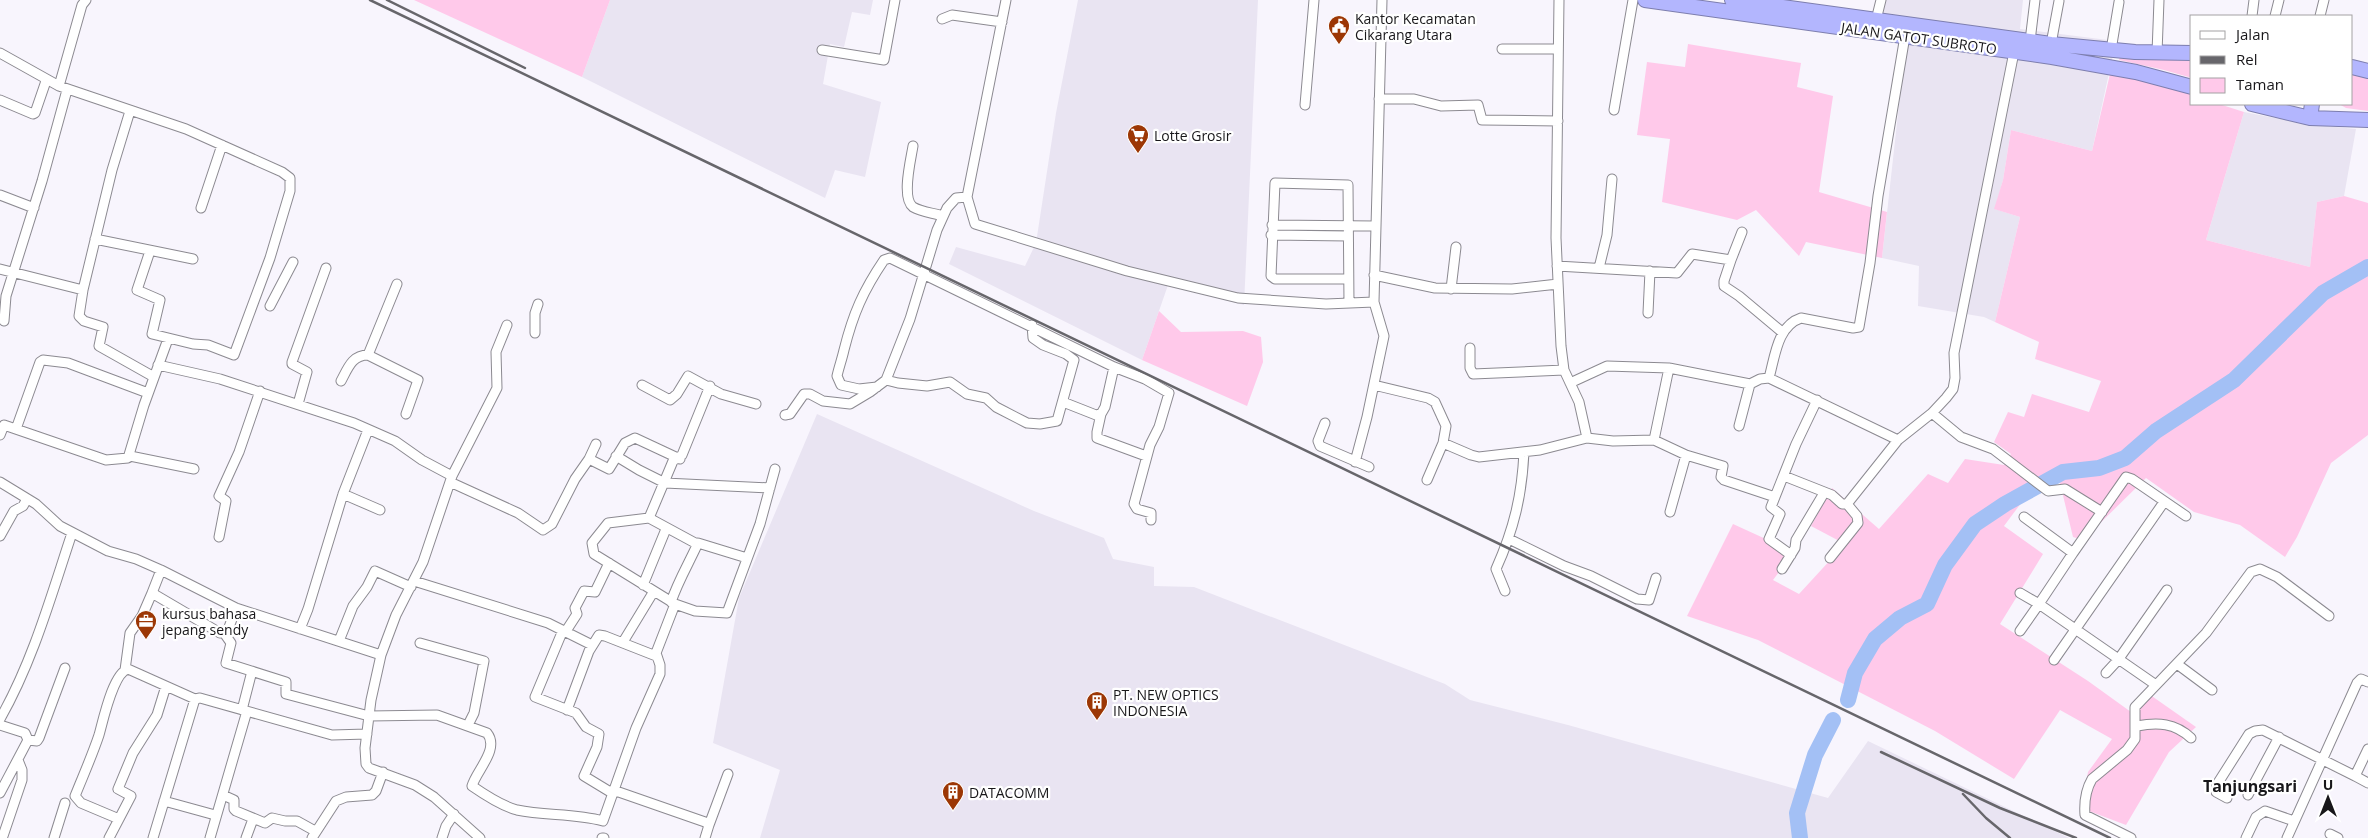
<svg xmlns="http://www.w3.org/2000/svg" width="2368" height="838" font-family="'Open Sans',sans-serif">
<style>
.built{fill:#e9e4f2}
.green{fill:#ffc9ea}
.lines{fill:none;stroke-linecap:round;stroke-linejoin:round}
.river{stroke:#a3c0f5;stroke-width:16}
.minor-casing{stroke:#8c8a91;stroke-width:11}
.highway-casing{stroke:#7d7eae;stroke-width:16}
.minor{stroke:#fff;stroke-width:9}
.highway{stroke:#b3b6fe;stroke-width:14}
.rail{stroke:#67666b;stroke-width:2.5}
.labels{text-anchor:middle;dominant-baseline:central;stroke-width:4.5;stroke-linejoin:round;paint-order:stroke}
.poi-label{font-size:14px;fill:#18171a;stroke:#fff;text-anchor:start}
.street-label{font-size:14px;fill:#18171a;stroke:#fff}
.quarter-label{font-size:16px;font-weight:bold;fill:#18171a;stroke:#fff}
</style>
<rect width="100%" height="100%" fill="#f8f5fd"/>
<!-- built -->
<path class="built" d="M610,0H873L870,15L852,12L844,47L830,44L823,84L881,102L865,177L835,170L825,198L582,77Z
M1078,0H1258L1244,305L1168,285L1142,360L949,264L956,247L1025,266L1036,243L1056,113Z
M1883,0H2023L2020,29L2116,41L2092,151L2011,130L2003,180L1995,209L2020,217L1995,322L1984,317L1918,306L1919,266L1882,258L1906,42L1874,38Z
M2244,112L2306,124L2356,129L2344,196L2317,202L2310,267L2206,240Z
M817,414L1034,511L1104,538L1113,559L1154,567V586L1194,587L1445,684L1470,700L1568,725L1828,798L1868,741L2069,838H760L780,770L713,743L739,598Z"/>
<!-- green -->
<path class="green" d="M414,0H610L582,77Z
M1688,44L1801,63L1797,87L1833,96L1819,192L1887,212L1882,258L1806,242L1799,256L1756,210L1737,220L1662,202L1670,139L1637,135L1647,62L1685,67Z
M2120,57L2192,61V78L2164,70L2119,60Z
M2352,73L2368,76V111L2346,108L2339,104H2352Z
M2110,74L2150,81L2192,95V104H2219L2244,112L2206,240L2310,267L2317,202L2344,196L2368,203V435L2331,463L2297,537L2285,557L2240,525L2194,512L2146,478L2083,540L2073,537L2060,483L2042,475L2004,526L2043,554L2000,624L2088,681L2131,712L2146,692L2196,727L2169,752L2126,825L2081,808L2088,772L2112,739L2060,710L2014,779L1935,731L1758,640L1687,616L1733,524L1794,552L1773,580L1799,594L1845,544L1811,526L1832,488L1879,529L1928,474L1948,483L1965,459L2004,465L2011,454L1994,442L2008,412L2024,417L2032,394L2089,412L2101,381L2035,359L2039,342L1995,322L2020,217L1994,209L2003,180L2011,130L2092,151Z
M1159,311L1181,332L1243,331L1261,337L1263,362L1247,406L1142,360Z"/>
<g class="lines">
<!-- river -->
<path class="river" d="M1848,700L1855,673L1875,639L1900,618L1927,604L1945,565L1975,524L2005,504L2063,472L2099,468L2125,458L2156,431L2234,380L2323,293L2368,267
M1800,838L1797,813L1815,755L1833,720"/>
<!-- minor casing -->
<g class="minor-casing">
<path id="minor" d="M1006,0L967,197L975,224L1127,271L1238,298L1326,304L1374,302
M1559,0L1556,238L1561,346L1564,370L1579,402L1587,438
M2252,16L2254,0
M2275,16L2279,0
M2320,16L2324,0
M942,19L952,15L1002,22
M1876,20L1881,0
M2030,41L2035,0
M2051,44L2059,1
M1502,49H1558
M822,50L884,60L895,0
M2111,50L2119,2
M0,53L59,86L186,129L282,172L290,178V191L270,258L234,355L208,345L193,344L152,334L160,300L137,290L150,251
M2157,53L2159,0
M59,86L82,5L86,0
M1379,99H1414L1441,106L1478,105L1482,120L1558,121
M0,100L33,114L35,113L46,81
M1305,105L1314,0
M1614,110L1633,0
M913,146C911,159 901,198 913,207C921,212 934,213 943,216
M0,195L34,208
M201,208L222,145
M1272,225L1375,226
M1271,235L1348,236
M95,239L193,259
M1731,260L1724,281V286L1739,296L1782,332
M1557,266L1677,273L1692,254L1731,260L1742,232
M1599,268L1607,235L1612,179
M0,269L83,290L112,170L130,111
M1374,275L1435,288L1512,289L1558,284
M1348,279H1275L1271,276L1275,183L1348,185L1349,303
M1451,289L1456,247
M83,290L79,316L84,321L103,327L99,346L154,377
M270,306L293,262
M1648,313L1650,271
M4,321L6,296L42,181L67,90
M535,333V313L538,304
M1470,348V368L1473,374L1564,370
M368,355L418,380L406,414
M158,365L220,379L354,423L395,441L422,460L452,476
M1769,378L1898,440
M886,380L898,383L927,386L950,382L967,394L986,398L996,407L1027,423L1040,424L1057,421L1074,360L1066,354L1043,345L1033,338L1032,325
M341,381C348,368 352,355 368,355L397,284
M1570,383L1607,366L1669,368L1750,384L1760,379L1769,378C1775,357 1777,326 1801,318L1853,328L1859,327L1870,263L1878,196L1905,36
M642,385L670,400L677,394L688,376L721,394L756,404
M1374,385L1428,398L1435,402L1446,426L1443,443L1427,480
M710,386L682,455L673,461L649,518L608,523L592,543L594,554L675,604L695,611L727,613L760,524L775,469
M877,387L859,389L841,385L837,376C839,367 842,359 844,350C853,314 863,291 884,260L890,258L1114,367L1145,379L1169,393L1159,427L1150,445L1134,504L1137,509L1151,513V520
M1063,402L1096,415L1101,414L1105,407L1114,367
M298,404L307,372L292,364V362L326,268
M1932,413L1961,437L1993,449L2048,491L2065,489L2102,512
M1101,414L1097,432V438L1146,456
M785,415L790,414L804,394H810L823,401L850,404L870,392L886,380L910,319L937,230L947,208L956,198L967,197
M1325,423L1318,441L1320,446L1369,467
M1739,426L1750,384
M16,429L40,362L43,360L68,363L148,393
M0,435L4,425L106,460L128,458L144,405L168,339
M1654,440L1669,368
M1443,443L1471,455L1479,457L1540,450L1587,438L1613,441L1654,440L1686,455L1723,466L1721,477L1724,480L1775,497
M130,456L194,469
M616,456L639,470L665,483L770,488
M589,459L596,444
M1355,462L1367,417L1384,336L1374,302L1382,0
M1784,476L1832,495L1842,504H1847L1898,440L1932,413L1946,398L1953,389L1955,378L1954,353L2014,52
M0,482L36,504L60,526L108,551L136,559L161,570L236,608L381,655
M450,482L518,513L543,530L552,524L575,479L589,459L609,469L625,443L635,438L680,459
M343,494L380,510
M1670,512L1686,455
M2024,517L2073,553L2039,604L2156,685
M649,518L697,544
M0,536L14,511L23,506L27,499
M219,537L226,501L219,496L239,452L260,391
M1509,539L1564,566L1591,576L1637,599L1649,600L1656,578
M2073,553L2126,477L2132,479L2186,516
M1791,555L1769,539L1780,514L1771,507L1796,444L1817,400
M1830,558L1858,523L1857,516L1847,504
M1782,569L1795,548L1796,540L1824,493
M161,570L152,593L220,633L228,630L236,608
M414,581L548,623L592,645
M643,585L666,529
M1505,591L1496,569C1514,529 1522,495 1524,452
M671,602C678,581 689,563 698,543L747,558
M300,629L308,609L343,494L368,430
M563,630L535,697L576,713L586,727L599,734L597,747L584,776L612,793
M566,631L577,614L575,608L584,591L595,592L609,563
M2020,631L2039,604L2020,593
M224,633L231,643L226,663L286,682V694L369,716L437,715L487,733C500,749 476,771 472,786C485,795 502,806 517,810C545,816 575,813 603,821L636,728L660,674V665L656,653L675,604
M339,641L353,606L367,587L375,571L411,587
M623,642L654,591
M420,643L484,661L474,713L468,725
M2054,660L2164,502
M2177,664L2212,690
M125,670L130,633L142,616L152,593
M2106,673L2118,660L2167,590
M242,710L252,671
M567,710L589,651L599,635L605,636L656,656
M0,719C33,661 51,596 72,533
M0,725L25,733L28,740L0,793
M2137,726C2158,722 2175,723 2191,738
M28,740L37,741L39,738L65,668
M2355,776L2368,783
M613,790L705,822L709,825L705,838
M223,795L234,800V809L236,811L265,823L272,818L285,821H297L315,831
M2248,795L2279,737
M2227,798L2216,792V786L2249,734L2255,731L2263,730L2355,776L2368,749
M164,801L215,815
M119,819L131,796L118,789L133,753L157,715L166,686
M709,825L728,774
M2330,834L2338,838
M3,836L22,780V770L18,760
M54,838L65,803
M109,838L119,819L81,803L75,796C83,776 92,756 99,735C103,721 113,673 128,669L195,699
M153,838L195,699L200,698L332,735L367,734
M210,838L247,711
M246,838L253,819
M312,838L336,801L346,797L372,795L376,791L383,772
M442,838L446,826L454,814
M480,838L434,797L415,785L369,768L366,764L365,748L371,700L381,655L396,615L423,562L452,476L497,388L496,352L507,325
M602,838H604
M2131,838L2085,815C2084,802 2085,791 2092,779L2127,750L2135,739V707L2206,633L2251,572L2260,569L2277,577L2329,616
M2246,838L2256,817L2265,811L2294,821
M2287,838L2357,683L2361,679L2368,682"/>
</g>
<!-- highway casing -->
<g class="highway-casing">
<path id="highway" d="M1645,0L2052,57L2136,72L2192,87
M1732,0L2051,44L2135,52L2192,53
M2352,67L2368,71
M2252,104L2310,118L2368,120
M2310,118L2312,104"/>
</g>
<!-- minor -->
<use href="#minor" class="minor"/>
<!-- highway -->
<use href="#highway" class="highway"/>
<!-- rail -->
<path class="rail" d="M370,0L2110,838
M387,0L525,68
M1881,752L2000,808L2076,838
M1963,794L1986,818L2010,838"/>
</g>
<!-- icons -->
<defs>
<g id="civic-pin" transform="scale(1.125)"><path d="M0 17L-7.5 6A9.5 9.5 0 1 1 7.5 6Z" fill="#9c3705" stroke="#fff"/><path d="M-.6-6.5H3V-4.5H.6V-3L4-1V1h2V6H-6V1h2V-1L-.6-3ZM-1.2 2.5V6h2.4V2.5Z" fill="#fff"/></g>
<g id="supermarket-pin" transform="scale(1.125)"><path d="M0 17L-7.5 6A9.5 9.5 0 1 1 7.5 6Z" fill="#9c3705" stroke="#fff"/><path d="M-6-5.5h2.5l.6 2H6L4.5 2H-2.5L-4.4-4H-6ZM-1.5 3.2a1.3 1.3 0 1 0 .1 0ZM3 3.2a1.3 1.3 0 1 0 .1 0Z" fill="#fff"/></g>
<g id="office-pin" transform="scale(1.125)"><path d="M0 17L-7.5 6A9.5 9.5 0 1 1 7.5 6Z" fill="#9c3705" stroke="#fff"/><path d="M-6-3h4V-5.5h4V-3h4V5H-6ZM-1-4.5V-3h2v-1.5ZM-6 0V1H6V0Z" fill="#fff"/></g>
<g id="building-pin" transform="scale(1.125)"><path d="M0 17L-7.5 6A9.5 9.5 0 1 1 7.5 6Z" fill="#9c3705" stroke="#fff"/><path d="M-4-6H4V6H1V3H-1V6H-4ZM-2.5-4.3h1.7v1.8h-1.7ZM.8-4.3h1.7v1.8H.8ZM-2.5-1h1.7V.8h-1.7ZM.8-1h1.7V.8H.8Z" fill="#fff"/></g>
</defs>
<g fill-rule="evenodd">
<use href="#civic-pin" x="1339" y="26"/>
<use href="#supermarket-pin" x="1138" y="135"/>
<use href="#office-pin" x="146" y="621"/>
<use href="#building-pin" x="1097" y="702"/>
<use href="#building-pin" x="953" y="792"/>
</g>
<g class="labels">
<!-- poi labels -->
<g class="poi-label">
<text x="1355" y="18">Kantor Kecamatan<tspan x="1355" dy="16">Cikarang Utara</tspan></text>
<text x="1154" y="135">Lotte Grosir</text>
<text x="162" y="613">kursus bahasa<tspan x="162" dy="16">jepang sendy</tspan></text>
<text x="1113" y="694">PT. NEW OPTICS<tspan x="1113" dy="16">INDONESIA</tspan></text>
<text x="969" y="792">DATACOMM</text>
</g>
<!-- street labels -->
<g class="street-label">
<text transform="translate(1919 38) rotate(8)">JALAN GATOT SUBROTO</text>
</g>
<!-- quarter labels -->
<g class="quarter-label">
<text x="2250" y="786">Tanjungsari</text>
</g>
</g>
<!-- legend -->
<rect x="2190" y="15" width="162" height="90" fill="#ffffff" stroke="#a3a2a3"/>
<rect x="2200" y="31" width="25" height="8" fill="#ffffff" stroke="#a3a2a3"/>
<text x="2236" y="40" font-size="15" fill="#18171a">Jalan</text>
<rect x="2200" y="56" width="25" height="8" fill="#67666b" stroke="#a3a2a3"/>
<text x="2236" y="65" font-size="15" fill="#18171a">Rel</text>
<rect x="2200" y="78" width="25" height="15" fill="#ffc9ea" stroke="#a3a2a3"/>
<text x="2236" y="90" font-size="15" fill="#18171a">Taman</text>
<!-- north arrow -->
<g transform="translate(2328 798)" stroke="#ffffff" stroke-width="4" paint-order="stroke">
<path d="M0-4L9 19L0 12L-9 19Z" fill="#18171a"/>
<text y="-8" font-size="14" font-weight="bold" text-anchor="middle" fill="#18171a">U</text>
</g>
</svg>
